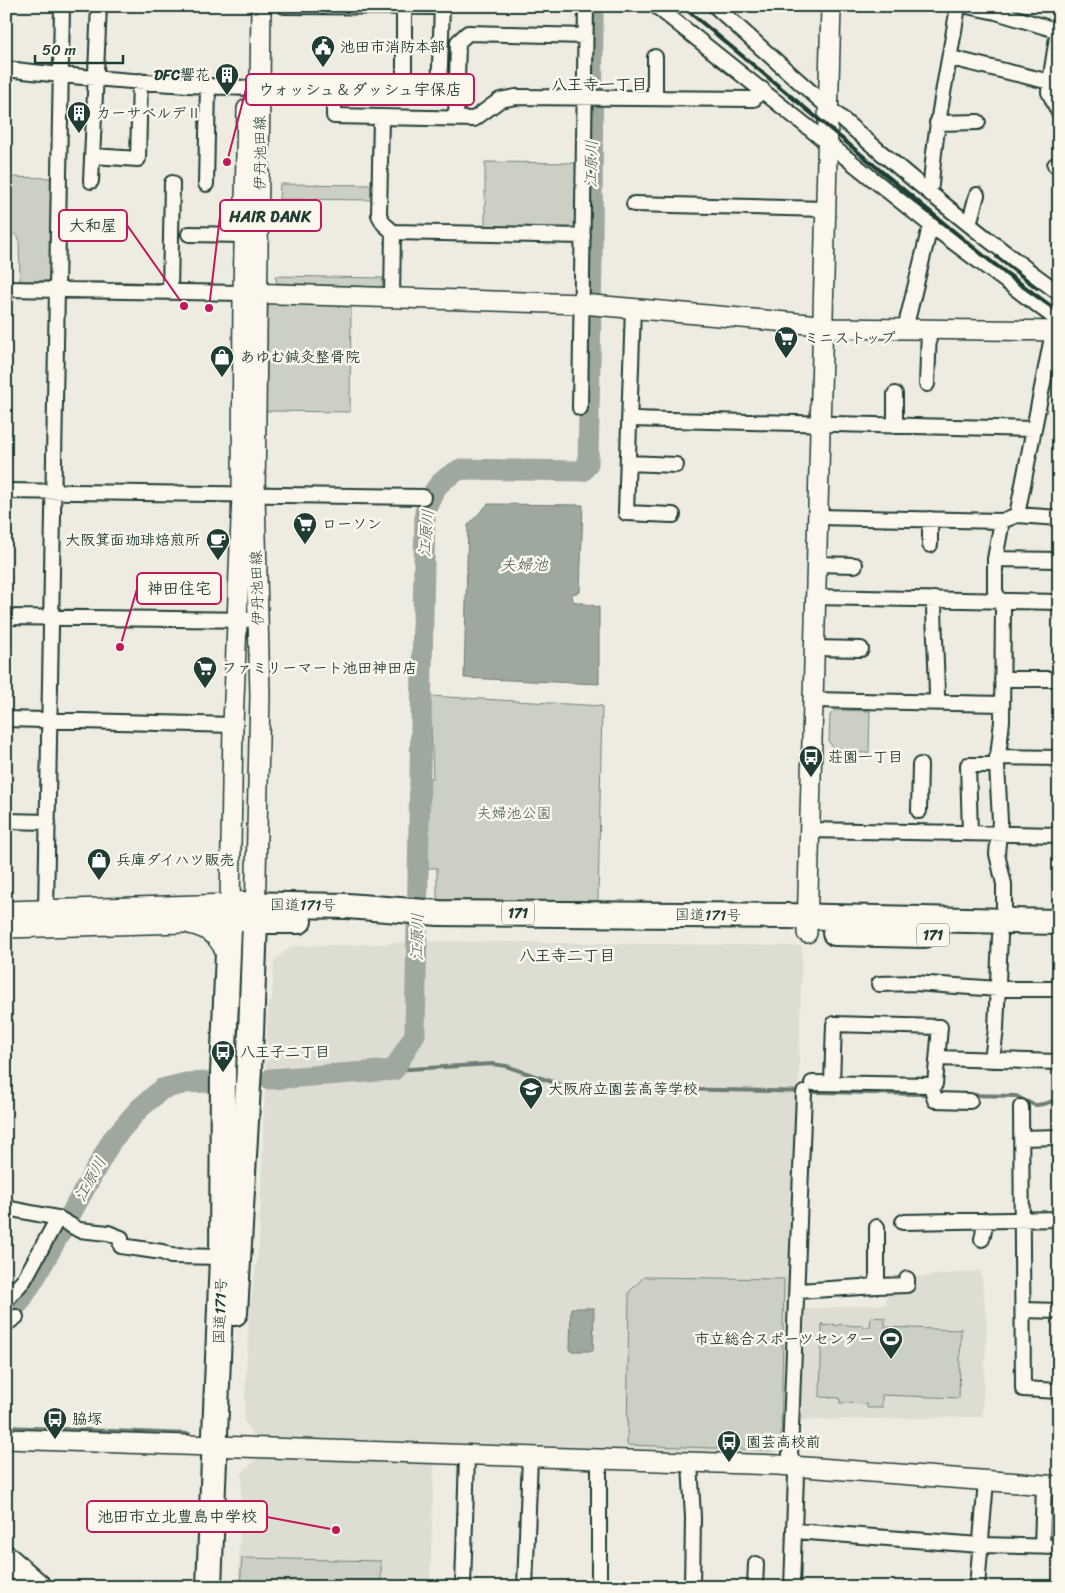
<svg xmlns="http://www.w3.org/2000/svg" width="1065" height="1593" font-family="Sriracha,'Klee One',sans-serif">
<style>
.built{fill:#ddddd2}
.green{fill:#cbcfc4;stroke:#75867c}
.water{fill:#9fa89f;stroke:#6c7d74}
.lines{fill:none;stroke-linecap:round;stroke-linejoin:round}
.stream{stroke:#6c7d74;stroke-width:4}
.river{stroke:#9fa89f;stroke-width:21}
.street-casing{stroke:#1f3d34;stroke-width:18}
.secondary-casing{stroke:#1f3d34;stroke-width:22}
.highway-casing{stroke:#1f3d34;stroke-width:28}
.street{stroke:#fbf7ec;stroke-width:14}
.secondary{stroke:#fbf7ec;stroke-width:19}
.highway{stroke:#fbf7ec;stroke-width:24}
.rail{stroke:#1f3d34;stroke-width:4}
.labels{text-anchor:middle;dominant-baseline:central;stroke-width:5;stroke-linejoin:round;paint-order:stroke}
.shield{fill:#fbf7ec;stroke:#61756b;stroke-width:1}
.shield-label{font-size:14px;font-weight:bold;fill:#1f3d34}
.poi-label{font-size:15px;font-weight:bold;fill:#1f3d34;stroke:#fbf7ec;text-anchor:start}
.street-label{font-size:15px;fill:#1f3d34;stroke:#fbf7ec}
.park-label{font-size:15px;fill:#415a51;stroke:#fbf7ec}
.neighbourhood-label{font-size:16px;font-weight:bold;fill:#1f3d34;stroke:#fbf7ec}
.water-label{font-size:16px;font-style:italic;fill:#455d54;stroke:#fbf7ec}
.leader{fill:none;stroke:#c2185b;stroke-width:2}
.callout-dot{fill:#c2185b;stroke:#fbf7ec;stroke-width:2}
.callout{fill:#fbf7ec;stroke:#c2185b;stroke-width:2}
.callout-label{font-size:16px;text-anchor:middle;font-weight:bold;fill:#1f3d34}
</style>
<rect width="100%" height="100%" fill="#eeece1"/>
<filter id="ink" filterUnits="userSpaceOnUse"><feTurbulence type="fractalNoise" baseFrequency=".02" numOctaves="2"/><feDisplacementMap in="SourceGraphic" scale="10" xChannelSelector="R" yChannelSelector="G"/><feConvolveMatrix kernelMatrix="1 2 1 2 8 2 1 2 1" color-interpolation-filters="sRGB"/></filter>
<g filter="url(#ink)">
<!-- built -->
<path class="built" d="M420,941L802,946L795,1215L784,1449L779,1448L776,1454L254,1436L244,1421L249,1315L259,1244L268,1006L272,999L274,961L292,946L381,944Z
M981,1271L987,1323L982,1417L800,1420L805,1309L886,1304L887,1290H913V1277Z
M258,1458L434,1464L430,1587H238L242,1473Z"/>
<!-- green -->
<path class="green" d="M485,162L577,163L576,229L485,228Z
M6,177L55,178L54,281H20L19,238L6,228Z
M280,184L374,185V200L279,199Z
M275,276L383,278L382,287L277,283Z
M268,302L351,303L350,412L266,411Z
M430,696L602,706L598,901L437,900V868H428L429,778H433Z
M835,710L870,711L869,753L836,752L829,742L830,715Z
M644,1277L784,1279L781,1438L770,1450L627,1445L629,1292Z
M871,1317L885,1318V1327L959,1330L961,1328L959,1398L882,1395V1408H867V1404L840,1403V1398L820,1397L822,1323L824,1326L835,1324V1326C846,1322 852,1328 862,1325L863,1327H870Z
M242,1558L381,1561V1587H240Z"/>
<!-- water -->
<path class="water" d="M488,504L583,505L580,592L572,594L573,601L599,607V684L464,678L468,525Z
M571,1308H594L593,1351H570Z"/>
<g class="lines">
<!-- stream -->
<path class="stream" d="M38,283H54
M61,283H104
M116,283L147,284
M155,284H164
M394,1070L492,1064L506,1066L567,1087L1016,1096C1037,1108 1036,1107 1059,1099
M6,1427L189,1434"/>
<!-- river -->
<path class="river" d="M270,1079L394,1070L415,1034L425,512C433,489 439,480 461,469L583,471L588,464L592,261L593,6
M6,1316L20,1302L35,1278L112,1140L139,1109L162,1089L186,1083L207,1082"/>
<!-- street casing -->
<g class="street-casing">
<path id="street" d="M284,6L442,7
M656,6L933,227L1059,321
M715,6C825,106 938,205 1059,293
M967,6L996,12L1059,31
M404,7V93
M655,57V98
M951,58L1050,82L1058,31
M6,69C150,86 294,91 439,94L442,6
M1050,82L1049,92L1059,113
M334,91V116L474,119L500,100L516,97L754,99L762,89
M381,117L379,215L384,224L393,232L392,298
M456,119L458,42L468,33L585,36
M937,123L978,122
M93,156L138,159L140,81
M1055,165H1059
M91,181L99,6
M206,184L208,86
M927,190L931,185C935,124 949,66 958,6
M634,204L825,209
M969,224L977,195
M393,232L583,236
M189,234L244,235
M6,289L243,293
M170,292L172,183
M633,308L626,513L673,515
M905,329L928,235L933,227
M927,384L929,330
M895,394V426
M580,408L586,6
M630,419L1034,429
M628,463L676,465
M6,491L423,497
M1017,515L1053,332
M817,517L1002,521L1017,515L1059,518
M930,519V545
M1002,521L995,559V591L1003,609L1002,721L997,765L1000,821L997,854L1004,884V921
M995,559L1059,560
M816,564L855,565
M815,597L1059,602
M934,599C934,634 937,667 937,702
M6,617L258,620
M814,648L861,649
M1002,679H1059
M813,700L1002,704
M6,719L233,725
M997,757L1059,758
M919,811L920,765
M6,821L48,822
M809,830L1059,835
M970,833L968,765H997
M46,910L62,6
M879,984L915,983L998,989H1059
M938,1058L1059,1062
M992,1060L996,1029L1000,936
M812,1083L931,1085L935,1084L940,1027L834,1024L832,1083
M931,1085L935,1100L970,1101
M1021,1107L1023,1389L1059,1391
M1021,1138L1059,1137
M6,1208L58,1218L79,1230L108,1233L121,1238V1246L162,1252L171,1256L222,1257
M903,1222L1059,1219
M982,1239L986,1220
M877,1286L907,1285V1279
M798,1291L877,1286V1227
M6,1300L24,1280L58,1218
M1023,1310L1059,1311
M6,1324L16,1317
M690,1462L693,1518L692,1587
M795,1531L980,1545L1059,1547
M1042,1547L1044,1486
M463,1587L467,1455
M525,1587L530,1457
M599,1587V1459
M755,1587L756,1564
M792,1587L796,1475L790,1454L804,1093
M977,1587L986,1481"/>
</g>
<!-- secondary casing -->
<g class="secondary-casing">
<path id="secondary" d="M247,293L582,304L809,324L832,328L1059,331
M6,911L230,904L233,725L242,494L243,293L247,109
M189,924C210,928 223,939 227,959
M6,928L255,921L260,695L255,495L261,6
M807,933L831,6
M6,1439L778,1465L1059,1486"/>
</g>
<!-- highway casing -->
<g class="highway-casing">
<path id="highway" d="M835,933L924,935
M235,1313L251,1033L255,921H299
M6,1558L39,1587
M209,1587L222,1257L223,1073L230,904L347,906L439,913L785,916L1059,922"/>
</g>
<!-- street -->
<use href="#street" class="street"/>
<!-- secondary -->
<use href="#secondary" class="secondary"/>
<!-- highway -->
<use href="#highway" class="highway"/>
<!-- rail -->
<path class="rail" d="M682,6L951,229L1011,278L1059,312
M997,257L1037,288"/>
</g>
</g>
<!-- icons -->
<defs>
<g id="civic-pin" transform="scale(1.25)"><path d="M0 17L-7.5 6A9.5 9.5 0 1 1 7.5 6Z" fill="#1f3d34" stroke="#fbf7ec"/><path d="M-.6-6.5H3V-4.5H.6V-3L4-1V1h2V6H-6V1h2V-1L-.6-3ZM-1.2 2.5V6h2.4V2.5Z" fill="#fff"/></g>
<g id="building-pin" transform="scale(1.25)"><path d="M0 17L-7.5 6A9.5 9.5 0 1 1 7.5 6Z" fill="#1f3d34" stroke="#fbf7ec"/><path d="M-4-6H4V6H1V3H-1V6H-4ZM-2.5-4.3h1.7v1.8h-1.7ZM.8-4.3h1.7v1.8H.8ZM-2.5-1h1.7V.8h-1.7ZM.8-1h1.7V.8H.8Z" fill="#fff"/></g>
<g id="supermarket-pin" transform="scale(1.25)"><path d="M0 17L-7.5 6A9.5 9.5 0 1 1 7.5 6Z" fill="#1f3d34" stroke="#fbf7ec"/><path d="M-6-5.5h2.5l.6 2H6L4.5 2H-2.5L-4.4-4H-6ZM-1.5 3.2a1.3 1.3 0 1 0 .1 0ZM3 3.2a1.3 1.3 0 1 0 .1 0Z" fill="#fff"/></g>
<g id="shop-pin" transform="scale(1.25)"><path d="M0 17L-7.5 6A9.5 9.5 0 1 1 7.5 6Z" fill="#1f3d34" stroke="#fbf7ec"/><path d="M-5-2.5h2.3a2.7 3.5 0 0 1 5.4 0H5L5.5 6h-11ZM-1.5-2.5h3a1.5 2.3 0 0 0-3 0Z" fill="#fff"/></g>
<g id="cafe-pin" transform="scale(1.25)"><path d="M0 17L-7.5 6A9.5 9.5 0 1 1 7.5 6Z" fill="#1f3d34" stroke="#fbf7ec"/><path d="M-5.5-4.5H6V0H3Q3 3.5 0 3.5H-2.5Q-5.5 3.5-5.5 0ZM3-3.2v2h1.7v-2ZM-6 4.5H4V6H-6Z" fill="#fff"/></g>
<g id="bus-pin" transform="scale(1.25)"><path d="M0 17L-7.5 6A9.5 9.5 0 1 1 7.5 6Z" fill="#1f3d34" stroke="#fbf7ec"/><path d="M-5-6H5V4H4V6H2V4H-2V6H-4V4H-5ZM-3.5-4V0h7V-4ZM-3.5 1.2v1.5H-2V1.2ZM2 1.2v1.5H3.5V1.2Z" fill="#fff"/></g>
<g id="school-pin" transform="scale(1.25)"><path d="M0 17L-7.5 6A9.5 9.5 0 1 1 7.5 6Z" fill="#1f3d34" stroke="#fbf7ec"/><path d="M0-5L7-2L0 1L-7-2ZM-4 1L0 2.5L4 1V4Q0 6-4 4Z" fill="#fff"/></g>
<g id="stadium-pin" transform="scale(1.25)"><path d="M0 17L-7.5 6A9.5 9.5 0 1 1 7.5 6Z" fill="#1f3d34" stroke="#fbf7ec"/><path d="M0-5a6.5 5 0 1 0 0 10a6.5 5 0 1 0 0-10ZM-3.5-1.8h7v3.6h-7Z" fill="#fff"/></g>
</defs>
<g fill-rule="evenodd">
<use href="#civic-pin" x="323" y="47"/>
<use href="#building-pin" x="227" y="75"/>
<use href="#building-pin" x="79" y="113"/>
<use href="#supermarket-pin" x="786" y="338"/>
<use href="#shop-pin" x="222" y="357"/>
<use href="#supermarket-pin" x="305" y="524"/>
<use href="#cafe-pin" x="218" y="540"/>
<use href="#supermarket-pin" x="205" y="668"/>
<use href="#bus-pin" x="811" y="757"/>
<use href="#shop-pin" x="99" y="860"/>
<use href="#bus-pin" x="223" y="1052"/>
<use href="#school-pin" x="531" y="1089"/>
<use href="#stadium-pin" x="891" y="1339"/>
<use href="#bus-pin" x="55" y="1419"/>
<use href="#bus-pin" x="729" y="1442"/>
</g>
<g class="labels">
<!-- shield labels -->
<g class="shield">
<rect x="502" y="901.5" width="32" height="23" rx="4"/>
<rect x="917" y="923.5" width="32" height="23" rx="4"/>
</g>
<g class="shield-label">
<text x="518" y="913">171</text>
<text x="933" y="935">171</text>
</g>
<!-- poi labels -->
<g class="poi-label">
<text x="340" y="47">池田市消防本部</text>
<text x="210" y="75" text-anchor="end">DFC響花</text>
<text x="96" y="113">カーサベルデⅡ</text>
<text x="804" y="338">ミニストップ</text>
<text x="240" y="357">あゆむ鍼灸整骨院</text>
<text x="322" y="524">ローソン</text>
<text x="200" y="540" text-anchor="end">大阪箕面珈琲焙煎所</text>
<text x="222" y="668">ファミリーマート池田神田店</text>
<text x="828" y="757">荘園一丁目</text>
<text x="116" y="860">兵庫ダイハツ販売</text>
<text x="240" y="1052">八王子二丁目</text>
<text x="548" y="1089">大阪府立園芸高等学校</text>
<text x="874" y="1339" text-anchor="end">市立総合スポーツセンター</text>
<text x="72" y="1419">脇塚</text>
<text x="746" y="1442">園芸高校前</text>
</g>
<!-- street labels -->
<g class="street-label">
<text transform="translate(260 153) rotate(-90)">伊丹池田線</text>
<text transform="translate(257 588) rotate(-92)">伊丹池田線</text>
<text transform="translate(303 905) rotate(1)">国道171号</text>
<text transform="translate(708 915) rotate(1)">国道171号</text>
<text transform="translate(220 1311) rotate(-88)">国道171号</text>
</g>
<!-- park labels -->
<g class="park-label">
<text x="514" y="813">夫婦池公園</text>
</g>
<!-- neighbourhood labels -->
<g class="neighbourhood-label">
<text x="599" y="84">八王寺一丁目</text>
<text x="567" y="955">八王寺二丁目</text>
</g>
<!-- water labels -->
<g class="water-label">
<text transform="translate(591 164) rotate(-89)">江原川</text>
<text transform="translate(426 533) rotate(-85)">江原川</text>
<text x="524" y="564">夫婦池</text>
<text transform="translate(417 937) rotate(-89)">江原川</text>
<text transform="translate(90 1179) rotate(-61)">江原川</text>
</g>
</g>
<!-- callouts -->
<path class="leader" d="M227 162L246 89M209 308L220 216M184 306L127 225M120 647L137 589M336 1530L267 1517"/>
<g class="callout-dot">
<circle cx="227" cy="162" r="5"/>
<circle cx="209" cy="308" r="5"/>
<circle cx="184" cy="306" r="5"/>
<circle cx="120" cy="647" r="5"/>
<circle cx="336" cy="1530" r="5"/>
</g>
<g class="callout">
<rect x="246" y="74" width="228" height="31" rx="5"/>
<rect x="220" y="200" width="101" height="31" rx="5"/>
<rect x="59" y="210" width="68" height="31" rx="5"/>
<rect x="137" y="573" width="84" height="31" rx="5"/>
<rect x="87" y="1501" width="180" height="31" rx="5"/>
</g>
<g class="callout-label">
<text x="360" y="95">ウォッシュ＆ダッシュ宇保店</text>
<text x="270" y="222">HAIR DANK</text>
<text x="93" y="231">大和屋</text>
<text x="179" y="594">神田住宅</text>
<text x="177" y="1522">池田市立北豊島中学校</text>
</g>
<!-- margin -->
<rect width="1065" height="1593" fill="none" stroke="#fbf7ec" stroke-width="25"/>
<rect x="12" y="12" width="1040" height="1568" fill="none" stroke="#1f3d34" stroke-width="2" filter="url(#ink)"/>
<!-- scale -->
<path d="M35 55v8h88v-8" fill="none" stroke="#1f3d34" stroke-width="2.5"/>
<text x="42" y="55" font-size="15" fill="#1f3d34" stroke="#fbf7ec" stroke-width="4" paint-order="stroke">50 m</text>
</svg>
